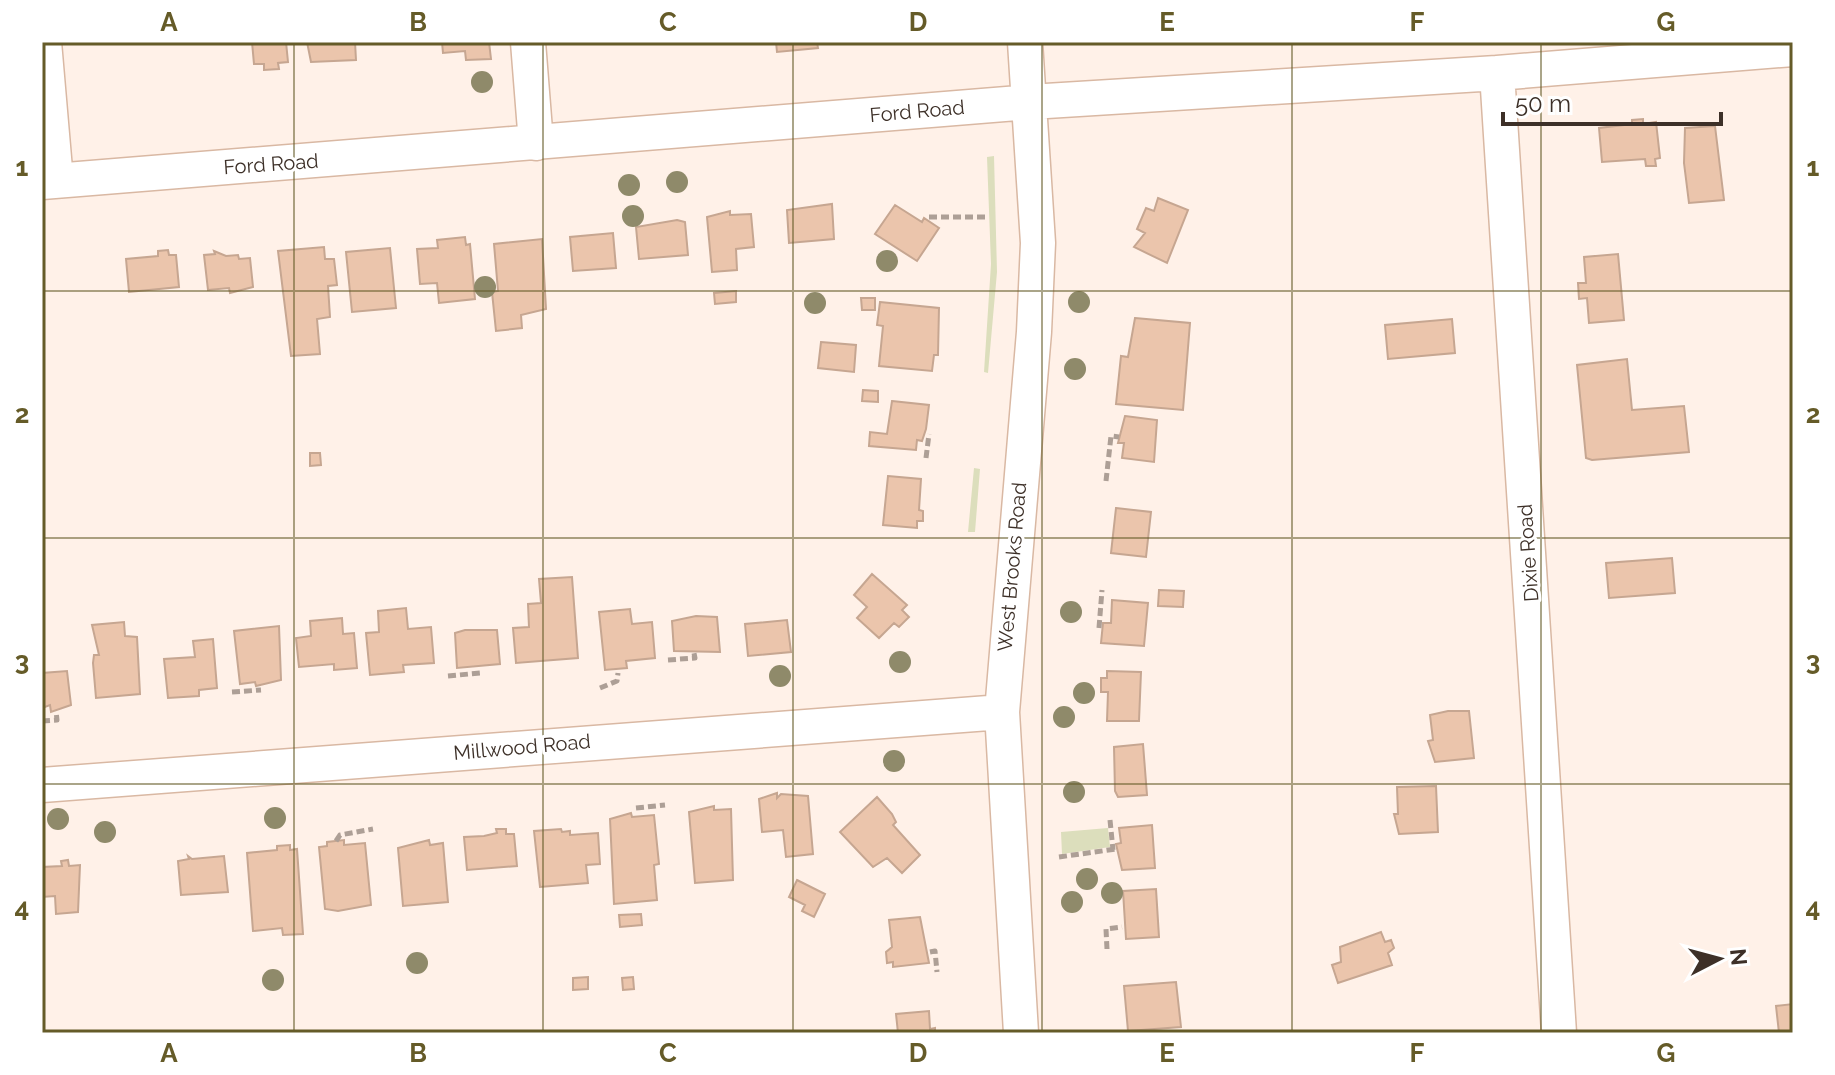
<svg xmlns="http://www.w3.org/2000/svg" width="1835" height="1075" font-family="Raleway,sans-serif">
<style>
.green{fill:#dcdebc}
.building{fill:#ebc5ac;stroke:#c6a691;stroke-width:2}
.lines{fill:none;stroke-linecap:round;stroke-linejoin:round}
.minor-casing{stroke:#d9b8a3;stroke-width:37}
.path{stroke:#ad9f96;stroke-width:5;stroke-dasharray:8 4;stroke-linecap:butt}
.minor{stroke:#fff;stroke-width:34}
.tree{fill:#8f8a6a}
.grid{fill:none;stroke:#655b28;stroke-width:2;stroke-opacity:0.55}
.labels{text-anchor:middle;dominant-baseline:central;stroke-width:6;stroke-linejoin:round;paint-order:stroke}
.street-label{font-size:20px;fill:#3d3028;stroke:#fff}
.neatline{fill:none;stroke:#655b28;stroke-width:3}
.grid-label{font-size:26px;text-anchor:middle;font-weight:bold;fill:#655b28}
</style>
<rect width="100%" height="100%" fill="#fff1e8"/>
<!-- green -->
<path class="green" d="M994,156L997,272L988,373L984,372L991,264L987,157Z
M974,468L980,469L975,532H968Z
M1108,828L1110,847L1062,854L1061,832Z"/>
<!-- building -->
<path class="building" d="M252,42H286L288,62L278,63L279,69L264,70V64H254Z
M307,42H355L356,60L311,62Z
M442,42H489L491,59L466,60L465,51L443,53Z
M776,42H817L818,48L777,52Z
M1643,119V124L1656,122L1660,158L1655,159L1656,166H1646L1645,159L1602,162L1599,128L1632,124V120Z
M1715,126L1724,200L1689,203L1684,163L1685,128Z
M1158,198L1188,210L1167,263L1134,247L1145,233L1137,229L1146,208L1154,211Z
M832,204L834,239L789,243L787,210Z
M895,205L922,222L924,218L939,228L917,261L875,234Z
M730,211V215L751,214L754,247L736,249L737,270L712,272L707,217Z
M677,220L685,222L688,255L639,259L636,227Z
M613,233L616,268L573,271L570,237Z
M465,237L466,245L470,244L475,299L439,303L437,283L420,284L417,249L438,248L437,240Z
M542,239L546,309L521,315L522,328L496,331L492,292L498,291L494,244Z
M324,247L325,259H334L337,285L328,286L330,317L317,319L320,354L291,356L278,251Z
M390,248L396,308L352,312L346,252Z
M168,250L169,255H176L179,287L129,292L126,259L158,256V251Z
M214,251L226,256L238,255L239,259L250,258L253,287L230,293L229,288L208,290L204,255L215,254Z
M1618,254L1624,320L1589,323L1587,298L1579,299L1578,283H1586L1584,257Z
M736,291V302L715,304L714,293Z
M861,298H875V310H862Z
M880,302L939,308L938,355H934L932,371L879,366L883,326L877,325Z
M1135,318L1190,323L1183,410L1116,404L1121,356L1128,357Z
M1452,319L1455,353L1388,359L1385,325Z
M821,342L856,345L854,372L818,368Z
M1627,359L1632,410L1684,406L1689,452L1592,460L1586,458L1577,365Z
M863,390L878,391V402L862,401Z
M892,401L929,405L926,429L922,441L917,440L916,450L869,446L870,432L887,434Z
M1125,416L1157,420L1154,462L1122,458L1124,443H1118Z
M310,453H320L321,465L310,466Z
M888,476L921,479L919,510L923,511V521H917V528L883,525Z
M1116,508L1151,512L1146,557L1111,553Z
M1672,558L1675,593L1609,598L1606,563Z
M872,574L907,605L902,610L909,617L899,627L894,623L879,638L857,618L867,607L854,595Z
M572,577L578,658L516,663L513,628L529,627L528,604L541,603L539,579Z
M1159,590L1184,591L1183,607L1158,606Z
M1112,600L1148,603L1144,646L1101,643L1103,623H1111Z
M406,608L408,629L431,627L434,663L403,665L404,672L370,675L366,633L379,632L378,611Z
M630,609L632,624L652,622L655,658L626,661L627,668L605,670L599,612Z
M696,616L717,617L720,652L674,651L672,621Z
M342,618L343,634L354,633L357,668L334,670V664L299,667L296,638L311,636L310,621Z
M787,620L791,652L748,656L745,624Z
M124,622L125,636L137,637L140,694L96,698L93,663L94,655H99L92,625Z
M279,626L281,680L256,686L255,682L240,684L234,631Z
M465,630H497L500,664L457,668L455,633Z
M213,639L217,688L199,690V696L168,698L164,659L195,657L193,641Z
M67,671L71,705L51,712L50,705L42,708V673Z
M1107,671L1141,672L1139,721H1107L1108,692H1101V678H1107Z
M1448,711H1469L1474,758L1435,762L1428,741L1433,740L1430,715Z
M1143,744L1147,795L1118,797L1115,791L1114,747Z
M1436,786L1438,832L1399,834L1394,814H1398L1397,787Z
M777,793V798L781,794L808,796L813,854L786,857L783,830L762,832L759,799Z
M877,797L892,814L896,822L893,825L920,855L902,873L887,858L873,867L840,832Z
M714,806V810L731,809L733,880L695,883L689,812Z
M631,813L632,817L654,815L659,864L654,865L657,900L614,904L610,819Z
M1152,825L1155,868L1122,870L1116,844L1121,843L1119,828Z
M496,829H506V834H514L517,866L467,870L464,837L484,836L497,833Z
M561,829L562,832L570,831V835L598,833L600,864L586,865L588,883L540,887L534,831Z
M344,840V845L365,843L371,905L338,911L325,909L319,847L327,846V842Z
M429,840L430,845L443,843L448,902L403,906L398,848Z
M290,845V850L297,849L303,934L283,935L282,928L253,931L247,853L277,850V846Z
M188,856L192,859L224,856L228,892L181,895L178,861L189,859Z
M68,860L69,866L80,865L78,912L56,914L55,896L42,897V867L62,866L61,861Z
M797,880L825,894L814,917L802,911L805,905L789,897Z
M1156,889L1159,937L1126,939L1123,891Z
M641,914L642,925L620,927L619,915Z
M920,917L929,963L893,967V962L887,963L886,952L892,947L889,920Z
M1381,932L1385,942L1391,940L1394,948L1388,953L1392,965L1338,983L1332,965L1341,962L1340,947Z
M588,977V989L573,990V978Z
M633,977L634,989L623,990L622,978Z
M1176,982L1181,1027L1128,1031L1124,986Z
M1793,1004V1033H1779L1776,1006Z
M929,1011L930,1029L935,1028V1033H898L896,1014Z"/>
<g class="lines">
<!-- minor casing -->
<g class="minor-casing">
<path id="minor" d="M44,42L56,181
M528,42L536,143
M1497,73L1559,1033
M42,182L1030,102L1497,73L1793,49
M42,785L1002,712
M1021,1033L1002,712L1034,332L1038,243L1025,42"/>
</g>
<!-- path -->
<path class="path" d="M929,217H987
M926,458L929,434
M1106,481L1111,436L1119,437
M1099,628L1102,590
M668,660L695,658L694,653
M448,676L480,673
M600,688L617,681L618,673
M232,692L261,690
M42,721L57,720L56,711
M636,808L665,805
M1110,820L1113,850
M336,841L340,835L373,829
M1059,857L1116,849
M1107,949L1106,929L1122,927
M930,952L935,951L937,972"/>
<!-- minor -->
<use href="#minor" class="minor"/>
</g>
<!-- trees -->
<g class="tree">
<circle cx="482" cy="82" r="11"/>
<circle cx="677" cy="182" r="11"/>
<circle cx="629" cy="185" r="11"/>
<circle cx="633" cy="216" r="11"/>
<circle cx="887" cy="261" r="11"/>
<circle cx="485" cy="287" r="11"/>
<circle cx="1079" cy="302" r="11"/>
<circle cx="815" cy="303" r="11"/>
<circle cx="1075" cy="369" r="11"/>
<circle cx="1071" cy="612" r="11"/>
<circle cx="900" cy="662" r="11"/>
<circle cx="780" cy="676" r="11"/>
<circle cx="1084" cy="693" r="11"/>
<circle cx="1064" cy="717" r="11"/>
<circle cx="894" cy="761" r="11"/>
<circle cx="1074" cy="792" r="11"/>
<circle cx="275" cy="818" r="11"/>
<circle cx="58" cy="819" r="11"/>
<circle cx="105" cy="832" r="11"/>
<circle cx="1087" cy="879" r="11"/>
<circle cx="1112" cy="893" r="11"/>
<circle cx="1072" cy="902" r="11"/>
<circle cx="417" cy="963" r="11"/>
<circle cx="273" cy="980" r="11"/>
</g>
<!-- grid -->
<path class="grid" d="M294,42V1033M543,42V1033M793,42V1033M1042,42V1033M1292,42V1033M1541,42V1033M42,291H1793M42,538H1793M42,784H1793"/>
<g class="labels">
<!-- street labels -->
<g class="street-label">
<text transform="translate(917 111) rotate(-5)">Ford Road</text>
<text transform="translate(271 164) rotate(-4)">Ford Road</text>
<text transform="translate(1528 553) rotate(-94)">Dixie Road</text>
<text transform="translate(1012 567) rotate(-85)">West Brooks Road</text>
<text transform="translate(522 747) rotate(-5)">Millwood Road</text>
</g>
</g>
<!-- border -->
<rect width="1835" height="1075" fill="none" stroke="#ffffff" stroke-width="88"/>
<!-- north arrow -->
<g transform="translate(1719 959) rotate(84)" stroke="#ffffff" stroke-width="6" paint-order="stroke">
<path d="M0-6L14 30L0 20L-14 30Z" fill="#3d3028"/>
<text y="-12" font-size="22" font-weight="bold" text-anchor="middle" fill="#3d3028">N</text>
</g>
<!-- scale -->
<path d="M1503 112v12h218v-12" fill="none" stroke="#3d3028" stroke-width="4"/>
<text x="1515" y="112" font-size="24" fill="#3d3028" stroke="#ffffff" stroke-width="6" paint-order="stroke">50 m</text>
<rect x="44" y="44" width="1747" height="987" class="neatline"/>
<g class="grid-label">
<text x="169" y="31">A</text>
<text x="418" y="31">B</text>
<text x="668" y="31">C</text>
<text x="918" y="31">D</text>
<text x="1167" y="31">E</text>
<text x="1417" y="31">F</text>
<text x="1666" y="31">G</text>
<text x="22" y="176">1</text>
<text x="1813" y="176">1</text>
<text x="22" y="423">2</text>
<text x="1813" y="423">2</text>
<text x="22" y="670">3</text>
<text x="1813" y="670">3</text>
<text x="22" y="917">4</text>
<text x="1813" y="917">4</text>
<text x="169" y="1062">A</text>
<text x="418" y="1062">B</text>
<text x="668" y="1062">C</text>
<text x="918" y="1062">D</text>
<text x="1167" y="1062">E</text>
<text x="1417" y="1062">F</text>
<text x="1666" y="1062">G</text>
</g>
</svg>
